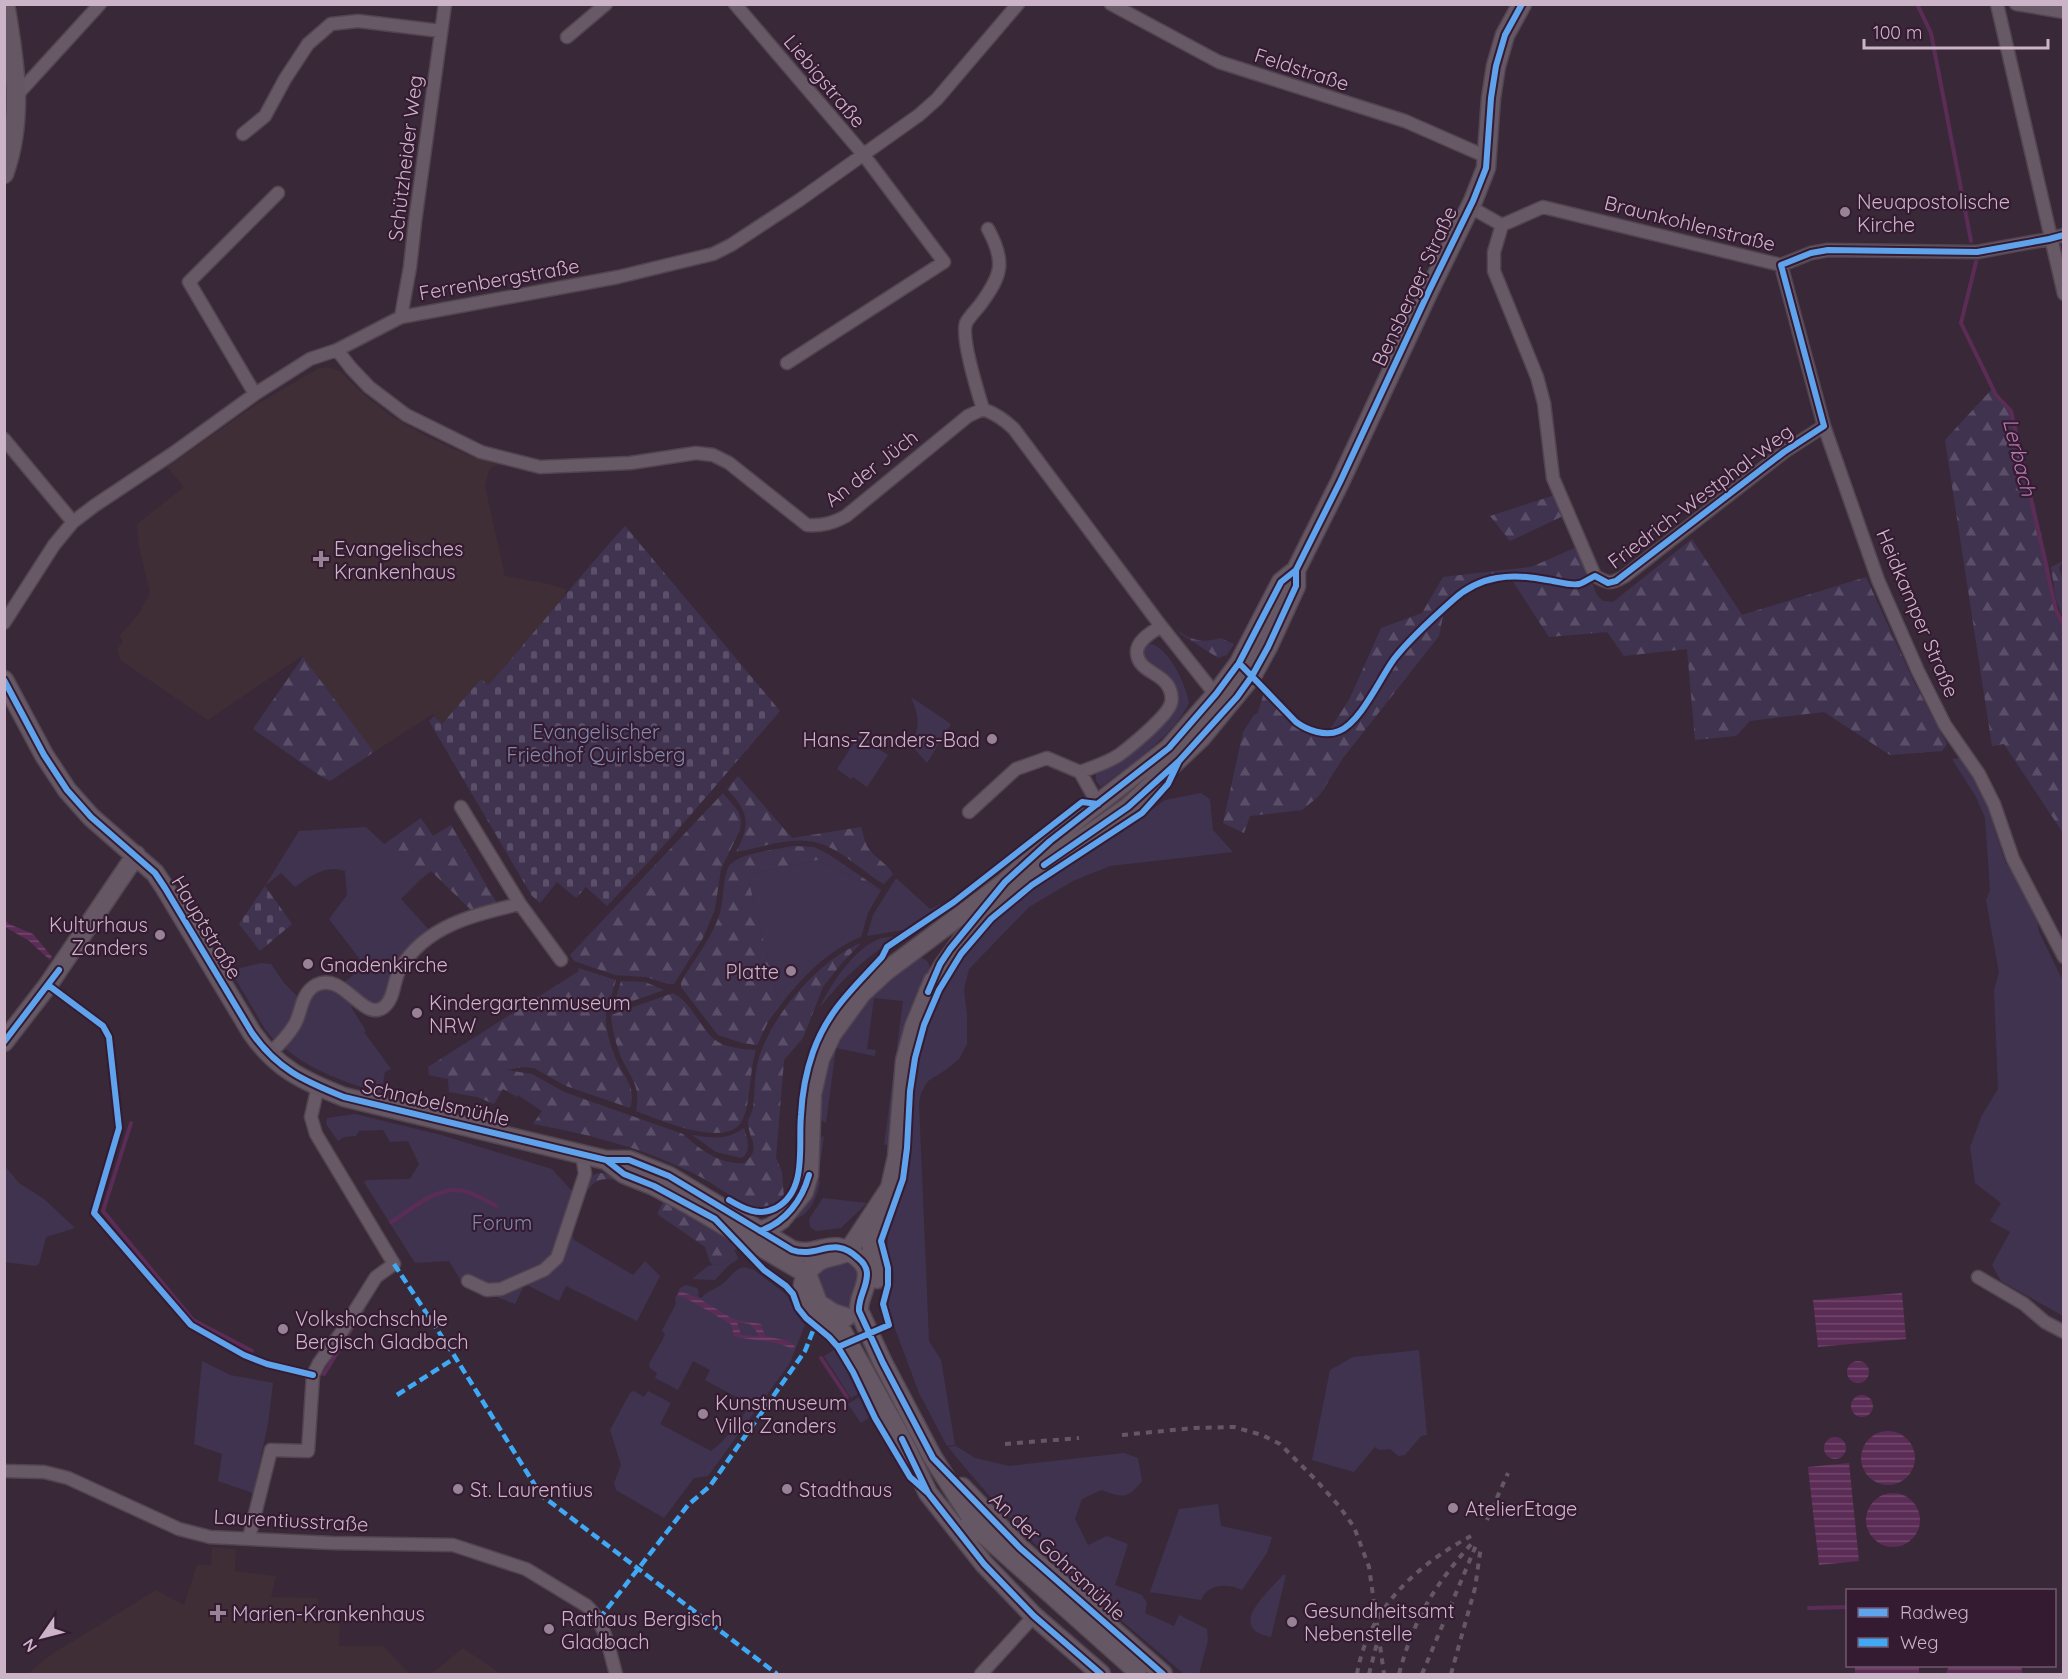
<svg xmlns="http://www.w3.org/2000/svg" width="2068" height="1679" font-family="Quicksand,sans-serif">
<style>
.medical{fill:#3f2e35}
.green{fill:#403350}
.forest{fill:url(#forest-firs)}
.cemetery{fill:url(#cemetery-stones)}
.water{fill:url(#water-rules);fill-rule:evenodd}
.lines{fill:none;stroke-linecap:round;stroke-linejoin:round}
.stream{stroke:#5b2c56;stroke-width:4}
.minor-casing{stroke:#524550;stroke-width:15}
.secondary-casing{stroke:#524550;stroke-width:21}
.minor{stroke:#675965;stroke-width:12}
.secondary{stroke:#655864;stroke-width:18}
.rail{stroke:#655864;stroke-width:4;stroke-dasharray:6 6;stroke-linecap:butt}
.quiet{stroke:#3fa9f5;stroke-width:4.5;stroke-dasharray:9 4.5;stroke-linecap:butt}
.cycleway-casing{stroke:#351b32;stroke-width:10}
.cycleway{stroke:#60a3ed;stroke-width:6}
.poi-dot{fill:#988396;stroke:#351b32;stroke-width:2}
.labels{text-anchor:middle;dominant-baseline:central;stroke-width:4.5;stroke-linejoin:round;paint-order:stroke}
.street-label{font-size:20px;fill:#cbb3c8;stroke:#351b32}
.poi-label{font-size:20px;fill:#cbb3c8;stroke:#351b32;text-anchor:start}
.park-label{font-size:20px;fill:#7f8aad;stroke:#351b32}
.water-label{font-size:21px;font-style:italic;fill:#b578b0;stroke:#351b32}
</style>
<defs>
<pattern id="forest-firs" width="22" height="20" patternUnits="userSpaceOnUse" patternTransform="scale(1.5)"><rect width="22" height="20" fill="#403350"/><path d="M5 1l3.5 6h-7zM16 11l3.5 6h-7z" fill="#5a4e68"/></pattern>
<pattern id="cemetery-stones" width="16" height="16" patternUnits="userSpaceOnUse" patternTransform="scale(1.5)"><rect width="16" height="16" fill="#403350"/><path d="M2 7V4a2 2 0 0 1 4 0v3zM10 15v-3a2 2 0 0 1 4 0v3z" fill="#5a4e68"/></pattern>
<pattern id="water-rules" width="6" height="5" patternUnits="userSpaceOnUse" patternTransform="scale(1.5)"><rect width="6" height="5" fill="#5b2c56"/><path d="M0 2.5h6" fill="none" stroke="#71486d"/></pattern>
</defs>
<rect width="100%" height="100%" fill="#392938"/>
<!-- medical -->
<path class="medical" d="M327,367L340,371L360,391L391,416L426,436L470,456L500,465L494,466L489,470L485,486L505,576L549,584L567,590L555,609L488,685L481,680L442,724L433,714L374,752L302,656L208,720L120,660L117,649L123,641L119,636L139,614L150,593L139,546L137,524L184,487L167,467L254,406L319,368Z
M212,1547L236,1549L235,1571L276,1576L271,1597L318,1598V1621L340,1622L339,1646H383L410,1674H28L49,1656L156,1590L184,1605L197,1565H211Z
M463,1648L475,1656L501,1674H431Z"/>
<!-- green -->
<path class="green" d="M1151,644C1169,648 1186,685 1189,703C1174,735 1129,766 1101,787L1096,781V773C1116,757 1173,725 1178,700C1183,674 1135,667 1146,646Z
M911,697L951,724L927,763L911,745C921,724 919,718 911,697Z
M859,735L875,743L873,746L888,755L867,787L853,777L851,779L837,769Z
M1960,758L1986,798L1993,816L1991,818L2006,864L2011,865L2037,918L2039,932L2063,981V1316L2001,1281L1992,1265L2010,1232L1990,1221L2001,1203L1975,1183L1970,1147L1982,1115L1998,1089L1994,990L1999,973L1986,900L1990,890L1985,818L1976,797L1952,759Z
M1201,793L1210,799L1213,830L1233,852L1110,866L1073,881L1029,907L969,969L964,989L967,1016V1044L959,1059L947,1069L928,1081L921,1093L919,1104L929,1341L941,1360L955,1445L947,1446L919,1393L887,1307L893,1287L894,1274L887,1247L889,1229L903,1193L908,1170L915,1082L923,1042L936,1005L965,955L980,936L1009,907L1028,892L1122,832L1165,800Z
M366,827L421,879L401,899L431,932L390,993L376,1007L343,983L365,966L329,919L347,895L345,871C326,864 310,876 295,887L281,873L265,886L299,831Z
M817,860L881,890L868,913L861,937C828,950 800,979 780,1006L749,882V876L755,873Z
M896,878L930,909L953,899L909,929L867,936L873,915Z
M917,957C926,958 930,962 930,971L890,1144L884,1145L903,1001L874,998L867,1049L876,1050L875,1056L836,1048L826,1123L821,1120L820,1114L828,1054L857,1006Z
M261,963L271,964L284,983L301,1000L287,1029L274,1040L265,1029L232,973L240,968Z
M322,988L337,992L356,1004L351,1007L366,1031L364,1032L391,1069L385,1072L381,1093C344,1082 311,1071 281,1045L315,992Z
M355,1114L441,1135L552,1169L582,1202L572,1233L574,1240L633,1275L645,1261L660,1276L637,1321L566,1286L559,1301L525,1284L515,1304L463,1284L449,1261L415,1263L364,1182L367,1180L410,1179L419,1164L408,1141L390,1142L383,1130L359,1131L356,1136L344,1137L338,1141L326,1124L327,1118Z
M824,1136L818,1180L820,1181C818,1197 809,1216 793,1220L790,1219L818,1138Z
M4,1165L19,1183L44,1199L75,1228L46,1237L39,1264L35,1266L5,1262Z
M823,1198L867,1203L841,1228L816,1231L810,1227L809,1219Z
M848,1259L862,1274L851,1305L842,1309L821,1296L816,1270Z
M737,1260L729,1265L715,1280L692,1279L708,1266Z
M744,1267L754,1270L787,1295L795,1313L805,1325L790,1363L708,1476L694,1478L664,1518L616,1490L614,1483L621,1465L610,1430L630,1393L634,1391L644,1397L648,1391L671,1403L660,1424L709,1450L711,1451C728,1439 738,1421 751,1405L705,1380L710,1370L693,1361L678,1390L655,1378L657,1373L650,1368L649,1364L665,1335L662,1330L676,1304L675,1298L680,1288L686,1285L697,1288L699,1292L698,1296L701,1298C708,1290 714,1290 721,1285C730,1279 733,1270 744,1267Z
M834,1350L850,1376L858,1394L851,1398L824,1356Z
M1419,1350L1427,1435L1421,1436L1405,1455L1398,1456L1390,1449L1379,1450L1375,1447L1354,1472L1312,1460L1330,1370L1353,1357Z
M202,1361L230,1375L273,1383L268,1424L253,1493L218,1481L222,1454L194,1444Z
M859,1397L869,1418L861,1423L848,1404Z
M956,1446L975,1458L1009,1466L1124,1453L1138,1458L1142,1481C1127,1500 1122,1497 1101,1490L1082,1499L1075,1519L1088,1545L1107,1536L1128,1544L1115,1585L1142,1595L1147,1603L1145,1613L1174,1626L1179,1615L1207,1629L1208,1640L1199,1674H1184L1060,1568L1070,1559L1059,1567C1018,1529 984,1491 948,1447Z
M1218,1504L1221,1526L1272,1537L1267,1553L1242,1590C1228,1583 1207,1584 1201,1600L1150,1592L1179,1509Z
M1283,1575H1286L1271,1637C1225,1628 1268,1592 1283,1575Z"/>
<!-- forest -->
<path class="forest" d="M1992,389L1997,399L2012,409L2048,563L2053,601L2063,624V833L2004,744L1992,746L1945,440Z
M1555,495L1563,516L1510,541L1490,516Z
M1692,539L1742,615L1866,577L1914,682L1947,744L1942,751L1890,755L1824,712L1750,721L1736,736L1695,740L1687,649L1624,656L1607,632L1549,637L1510,577L1485,579L1469,585L1445,606L1439,636L1343,758L1319,796L1302,810L1250,816L1244,833L1223,823L1243,732L1254,715L1258,713L1264,692L1301,730L1326,736L1350,698L1381,628L1422,613L1443,577L1531,567L1577,547L1597,595L1603,601L1613,602Z
M2063,561L2059,568L2063,579V617L2056,600L2051,567Z
M1176,629C1189,640 1204,644 1220,638L1234,644L1227,655L1218,658L1181,634Z
M303,657L374,752L330,781L322,777L253,729Z
M738,776L792,838L861,827C863,833 864,840 867,846C874,858 886,862 893,874L884,884C861,871 837,844 809,841C785,838 759,848 736,852C751,824 749,812 727,789Z
M723,793L738,811L741,820L740,830L721,869L715,909L703,938L674,984H668L646,977L615,975L574,961L570,955Z
M421,818L433,836L451,825L498,905L472,911L431,871L421,879L383,845Z
M793,846L814,847L828,854L881,890L817,860L755,873L750,876L749,882L780,1006L769,1020L757,1045L742,1043L718,1035L681,987V983C694,958 714,937 721,909C724,898 723,871 731,864C743,852 776,850 793,846Z
M898,936C868,956 842,978 820,1007C831,984 854,949 879,939C885,937 892,937 898,936Z
M861,943L841,964L823,987L803,1038L784,1060L776,1158L782,1172L784,1198C765,1215 749,1209 729,1197L730,1195C721,1190 714,1185 706,1180C652,1150 593,1135 533,1124L542,1111L518,1095L517,1097L503,1089L494,1104L477,1097L449,1092L448,1079L429,1075L428,1067L579,971L578,968L616,980C612,996 604,1010 606,1025C608,1038 613,1054 619,1065C627,1081 636,1090 630,1108L566,1086L534,1068L522,1067L506,1070L532,1074L564,1092L683,1134C699,1149 720,1165 744,1163C764,1148 747,1138 748,1121C749,1117 752,1113 753,1108C755,1094 754,1080 757,1066C766,1021 818,960 861,943Z
M621,981L645,982L664,990L613,1008Z
M673,993C693,1004 698,1025 714,1039C724,1048 743,1049 756,1050C749,1072 751,1101 743,1119C729,1151 658,1119 636,1111C641,1085 631,1079 621,1057C616,1044 612,1029 611,1015Z
M744,1128C747,1139 752,1150 742,1158L716,1152L692,1135C711,1138 727,1141 744,1128Z
M602,1173L644,1188L742,1245L734,1250L738,1258L737,1260L713,1265L710,1262L705,1247L657,1214L664,1200C644,1191 603,1165 589,1189L587,1187C590,1179 592,1173 602,1173Z"/>
<!-- cemetery -->
<path class="cemetery" d="M625,526L780,711L669,840L607,906L586,887L576,898L557,882L540,903L532,896L429,721L434,716L442,724L481,679L488,685C535,633 578,578 625,526Z
M265,886L292,924L260,951L239,924Z"/>
<!-- water -->
<path class="water" d="M4,919L9,924L33,934L52,957L50,960L28,940L5,927Z
M680,1291L698,1298L733,1319L761,1324L765,1336L788,1341L795,1346L793,1350C776,1339 754,1342 734,1336L731,1324L684,1297L677,1296ZM737,1322L750,1324L757,1332L758,1336L741,1335Z
M1902,1293L1906,1339L1818,1347L1813,1300Z
M1847 1372a11 11 0 1 1 22 0a11 11 0 1 1-22 0Z
M1851 1406a11 11 0 1 1 22 0a11 11 0 1 1-22 0Z
M1861 1458a27 27 0 1 1 54 0a27 27 0 1 1-54 0Z
M1824 1448a11 11 0 1 1 22 0a11 11 0 1 1-22 0Z
M1849,1463L1859,1561L1819,1565L1808,1467Z
M1866 1520a27 27 0 1 1 54 0a27 27 0 1 1-54 0Z
M1855,1666H1919V1674H1855Z
M1949,1666H2021L2023,1674H1946Z"/>
<g class="lines">
<!-- stream -->
<path class="stream" d="M1917,4L1931,33L1971,241
M1976,262L1961,323L1996,395L2011,411L2056,610L2064,626
M131,1123L103,1211L193,1320L252,1351
M391,1222C411,1210 441,1182 467,1192C477,1195 487,1201 496,1206
M821,1358L847,1397
M324,1374L363,1310
M1809,1608L1848,1607"/>
<!-- minor casing -->
<g class="minor-casing">
<path id="minor" d="M735,4L863,154L944,262L787,363
M1111,4L1219,62L1405,121L1487,157
M1997,4L2064,294
M2016,4L2064,12
M567,37L606,4
M16,96L100,4
M243,134L265,116L285,79L308,44L331,24L358,21L441,31
M1470,207L1502,225
M1502,225L1494,252V271L1537,377L1544,403L1553,478L1595,576C1609,584 1611,584 1625,576L1784,452L1824,426
M1502,225L1543,207L1781,265L1811,253L1828,250L1977,252L2049,239L2064,235
M1781,265L1824,426L1878,580L1918,671L1945,725L1979,774L1994,804L2013,859L2064,957
M401,317L410,267L415,222L445,4
M337,350L351,368L369,387L406,415L481,452L540,467L630,463L696,453L713,455L729,463L807,525C823,526 833,523 846,516L968,416L983,409C996,414 1004,419 1014,429L1161,626L1219,699
M255,394L189,282L278,193
M983,409C978,393 961,338 966,323C969,317 976,310 980,305C1002,275 1006,262 988,229
M4,439L73,522
M4,623L54,545L73,522L94,506L172,454L255,394L310,359L337,350L401,317L618,277L713,254L731,245L798,201L919,115L937,99L1018,4
M1080,772C1093,767 1107,763 1119,755C1130,747 1168,716 1171,703C1173,696 1170,687 1165,682C1156,672 1138,669 1137,653C1136,641 1152,632 1161,626
M969,812L1016,769L1047,758L1080,772L1098,804
M520,904L561,960
M268,1055C278,1046 288,1036 295,1024C302,1011 301,993 316,985C344,971 363,1023 384,1007C395,998 393,981 400,969C425,926 475,914 520,904L461,807
M1978,1277L2024,1304L2045,1322L2064,1332
M468,1281L487,1290L501,1289L544,1270L557,1258L585,1174L582,1154
M4,1471L44,1472L68,1478L179,1529L210,1537L332,1543L453,1545L526,1569L587,1606C606,1624 609,1650 616,1674
M249,1538L271,1450L308,1451L313,1375L319,1363L341,1333L376,1277L394,1264L316,1134L311,1117L318,1086
M981,1674L1034,1616"/>
</g>
<!-- secondary casing -->
<g class="secondary-casing">
<path id="secondary" d="M4,174C24,119 15,61 5,4
M4,680L44,755L67,790L91,817L155,873L165,888L252,1033C277,1069 304,1081 344,1097L606,1160H629L669,1176L792,1250C818,1259 833,1234 858,1258C863,1262 867,1268 867,1274C867,1288 858,1298 859,1311L883,1363L933,1458L979,1530
M928,992L943,966L962,940L1005,893L1128,807L1201,738L1252,676L1268,647L1296,586V570
M4,1042L48,985L136,855
M606,1160L624,1174L654,1186L688,1204L807,1274L818,1303L833,1313L846,1317
M890,1188L849,1250C840,1258 828,1255 818,1262C797,1276 798,1303 819,1317C827,1323 835,1326 843,1333L902,1439L928,1493L984,1564L1034,1616L1101,1674
M760,1231L771,1227L781,1220L804,1192L809,1175L812,1094L820,1059L832,1034L862,993L886,971L1005,882L1050,841L1169,748L1216,694L1239,663L1281,582L1296,570L1340,482L1429,291L1473,201L1486,168L1491,98L1496,66L1505,35L1522,4
M877,1279V1268L872,1252L871,1238L885,1210L897,1157L905,1061L914,1027L933,981
M962,1487L1020,1548L1163,1674
M970,1522L1137,1671"/>
</g>
<!-- minor -->
<use href="#minor" class="minor"/>
<!-- secondary -->
<use href="#secondary" class="secondary"/>
<!-- rail -->
<path class="rail" d="M1122,1435L1194,1428L1234,1427L1262,1435L1280,1444L1316,1480L1339,1506L1354,1527L1369,1567L1384,1674
M1005,1444L1079,1438
M1487,1520L1508,1473
M1357,1674C1368,1610 1415,1566 1471,1536
M1369,1674L1377,1643
M1399,1674C1414,1618 1435,1584 1474,1541
M1422,1674L1477,1543
M1451,1674L1475,1588L1481,1546"/>
<!-- quiet -->
<path class="quiet" d="M394,1264L452,1352L541,1495L777,1674
M397,1395L455,1358
M599,1619L688,1505L710,1486L805,1351L816,1323"/>
<!-- cycleway casing -->
<g class="cycleway-casing">
<path id="cycleway" d="M1239,663L1296,722C1307,730 1325,737 1339,731C1361,722 1380,678 1394,659C1408,641 1435,616 1453,600C1480,575 1512,573 1547,580C1556,581 1570,586 1579,584C1584,583 1590,578 1595,576L1608,583L1616,581L1784,452L1824,426L1781,265L1811,253L1828,250L1977,252L2049,239L2064,235
M4,680L44,755L67,790L91,817L155,873L165,888L252,1033C277,1069 304,1081 344,1097L606,1160H629L669,1176L792,1250C818,1259 833,1234 858,1258C863,1262 867,1268 867,1274C867,1288 858,1298 859,1311L883,1363L933,1458L1020,1548L1163,1674
M1044,865L1128,807L1179,761L1237,697L1252,676L1268,647L1296,586V570
M48,985L103,1026L109,1037L119,1128L94,1213L191,1325L244,1355L267,1364L313,1375
M928,992L940,964L950,949L1005,882L1050,841L1169,748L1216,694L1239,663L1281,582L1296,570L1340,482L1429,291L1473,201L1486,168L1491,98L1496,66L1505,35L1522,4
M4,1042L59,970
M606,1160L624,1174L654,1186L715,1219L764,1270L786,1286L793,1294L798,1308L806,1318L829,1337L838,1347L853,1372L875,1418L910,1477L928,1493
M729,1200C744,1209 759,1217 776,1208C808,1190 798,1146 801,1115C802,1095 806,1072 813,1052C828,1010 853,989 882,957L887,947L954,902L1082,802L1098,804
M760,1231C786,1222 802,1200 809,1175
M838,1347L889,1325L883,1304L888,1285V1268L881,1241L903,1179L907,1148L910,1091L915,1058L924,1025L939,990L961,954L991,919L1032,885L1142,813L1168,784L1179,761
M902,1439L928,1493L984,1564L1034,1616L1101,1674"/>
</g>
<!-- cycleway -->
<use href="#cycleway" class="cycleway"/>
</g>
<!-- markers -->
<g class="poi-dot">
<circle cx="1845" cy="212" r="6"/>
<path d="M318 550h6v6h6v6h-6v6h-6v-6h-6v-6h6z"/>
<circle cx="992" cy="739" r="6"/>
<circle cx="160" cy="935" r="6"/>
<circle cx="308" cy="964" r="6"/>
<circle cx="791" cy="971" r="6"/>
<circle cx="417" cy="1013" r="6"/>
<circle cx="283" cy="1329" r="6"/>
<circle cx="703" cy="1414" r="6"/>
<circle cx="458" cy="1489" r="6"/>
<circle cx="787" cy="1489" r="6"/>
<circle cx="1453" cy="1508" r="6"/>
<path d="M215 1604h6v6h6v6h-6v6h-6v-6h-6v-6h6z"/>
<circle cx="1292" cy="1622" r="6"/>
<circle cx="549" cy="1629" r="6"/>
</g>
<g class="labels">
<!-- street labels -->
<g class="street-label">
<text transform="translate(1302 69) rotate(18)">Feldstraße</text>
<text transform="translate(825 81) rotate(50)">Liebigstraße</text>
<text transform="translate(405 158) rotate(-83)">Schützheider Weg</text>
<text transform="translate(1690 223) rotate(14)">Braunkohlenstraße</text>
<text transform="translate(499 279) rotate(-10)">Ferrenbergstraße</text>
<text transform="translate(1414 286) rotate(-65)">Bensberger Straße</text>
<text transform="translate(871 468) rotate(-38)">An der Jüch</text>
<text transform="translate(1700 496) rotate(-37)">Friedrich-Westphal-Weg</text>
<text transform="translate(1918 613) rotate(67)">Heidkamper Straße</text>
<text transform="translate(207 927) rotate(59)">Hauptstraße</text>
<text transform="translate(436 1102) rotate(13)">Schnabelsmühle</text>
<text transform="translate(291 1520) rotate(3)">Laurentiusstraße</text>
<text transform="translate(1058 1556) rotate(43)">An der Gohrsmühle</text>
</g>
<!-- poi labels -->
<g class="poi-label">
<text x="1857" y="201">Neuapostolische<tspan x="1857" dy="23">Kirche</tspan></text>
<text x="334" y="548">Evangelisches<tspan x="334" dy="23">Krankenhaus</tspan></text>
<text x="980" y="739" text-anchor="end">Hans-Zanders-Bad</text>
<text x="148" y="924" text-anchor="end">Kulturhaus<tspan x="148" dy="23">Zanders</tspan></text>
<text x="320" y="964">Gnadenkirche</text>
<text x="779" y="971" text-anchor="end">Platte</text>
<text x="429" y="1002">Kindergartenmuseum<tspan x="429" dy="23">NRW</tspan></text>
<text x="295" y="1318">Volkshochschule<tspan x="295" dy="23">Bergisch Gladbach</tspan></text>
<text x="715" y="1402">Kunstmuseum<tspan x="715" dy="23">Villa Zanders</tspan></text>
<text x="470" y="1489">St. Laurentius</text>
<text x="799" y="1489">Stadthaus</text>
<text x="1465" y="1508">AtelierEtage</text>
<text x="1304" y="1610">Gesundheitsamt<tspan x="1304" dy="23">Nebenstelle</tspan></text>
<text x="232" y="1613">Marien-Krankenhaus</text>
<text x="561" y="1618">Rathaus Bergisch<tspan x="561" dy="23">Gladbach</tspan></text>
</g>
<!-- park labels -->
<g class="park-label">
<text x="596" y="731">Evangelischer<tspan x="596" dy="23">Friedhof Quirlsberg</tspan></text>
<text x="502" y="1222">Forum</text>
</g>
<!-- water labels -->
<g class="water-label">
<text transform="translate(2020 457) rotate(76)">Lerbach</text>
</g>
</g>
<!-- border -->
<rect width="2068" height="1679" fill="none" stroke="#cbb3c8" stroke-width="12"/>
<!-- legend -->
<rect x="1846" y="1589" width="210" height="78" fill="#351b32" stroke="#71586e" stroke-width="1.5"/>
<rect x="1858" y="1608" width="30" height="9" fill="#60a3ed" stroke="#71586e" stroke-width="1.5"/>
<text x="1900" y="1619" font-size="18" fill="#cbb3c8">Radweg</text>
<rect x="1858" y="1638" width="30" height="9" fill="#3fa9f5" stroke="#71586e" stroke-width="1.5"/>
<text x="1900" y="1649" font-size="18" fill="#cbb3c8">Weg</text>
<!-- north arrow -->
<g transform="translate(42 1637) rotate(235)" stroke="#351b32" stroke-width="4.5" paint-order="stroke">
<path d="M0-4.5L10 22L0 15L-10 22Z" fill="#cbb3c8"/>
<text y="-9" font-size="16" font-weight="bold" text-anchor="middle" fill="#cbb3c8">N</text>
</g>
<!-- scale -->
<path d="M1864 39v9h184v-9" fill="none" stroke="#cbb3c8" stroke-width="3"/>
<text x="1873" y="39" font-size="18" fill="#cbb3c8" stroke="#351b32" stroke-width="4.5" paint-order="stroke">100 m</text>
</svg>
